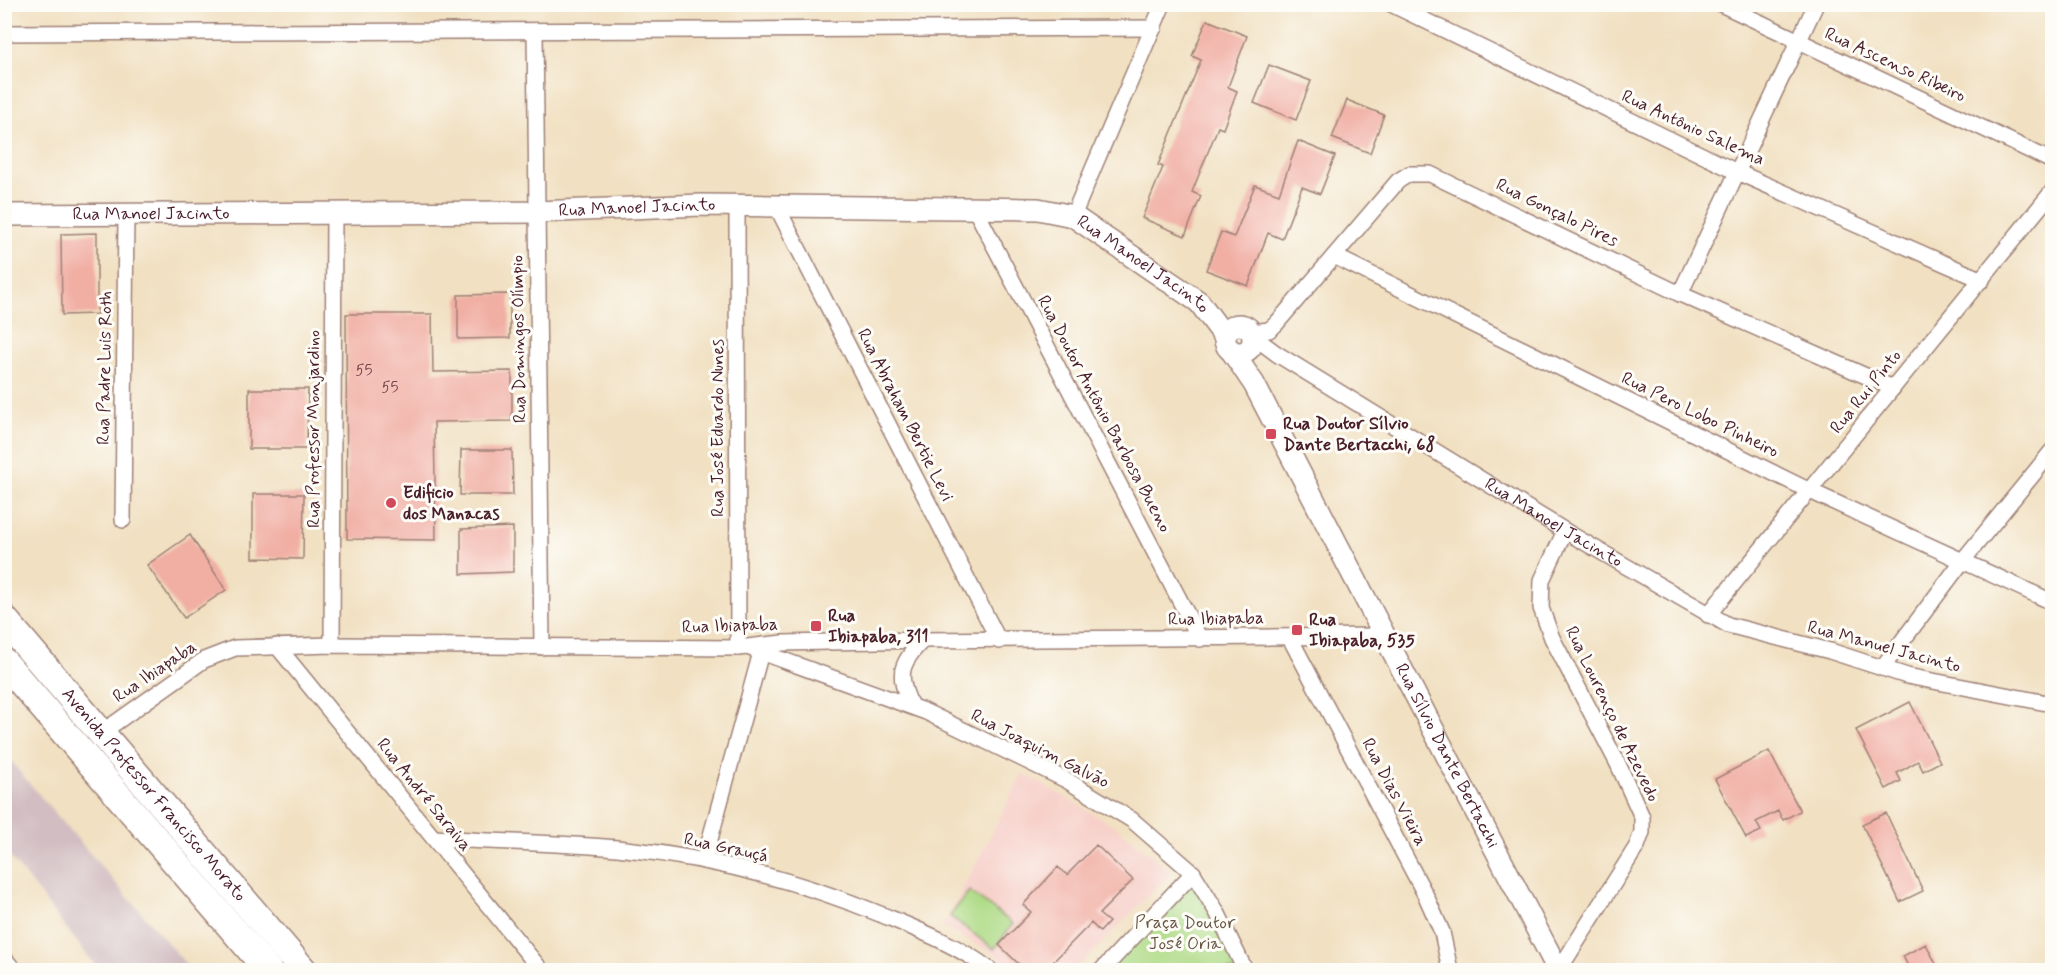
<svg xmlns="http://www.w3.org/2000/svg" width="2057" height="975" font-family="Mynerve,sans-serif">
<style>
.built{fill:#f7d0ca}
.industrial{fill:#d2bec2}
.green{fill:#afdb87;stroke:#7c7d59;stroke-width:1.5}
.building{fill:#f1afa4}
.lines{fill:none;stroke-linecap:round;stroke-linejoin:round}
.street-casing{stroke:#9e8076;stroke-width:18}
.secondary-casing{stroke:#9e8076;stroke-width:24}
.highway-casing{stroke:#9e8076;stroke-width:30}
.street{stroke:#fff;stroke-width:15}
.secondary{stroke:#fff;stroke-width:21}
.highway{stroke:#fff;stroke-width:27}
.poi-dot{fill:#d1495b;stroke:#fdfcf7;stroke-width:2}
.labels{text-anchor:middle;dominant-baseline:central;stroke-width:6;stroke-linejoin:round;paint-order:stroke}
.number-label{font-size:15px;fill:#744349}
.street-label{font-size:18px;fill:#4a1f2b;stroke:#fdfcf7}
.poi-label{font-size:18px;font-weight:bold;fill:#4a1f2b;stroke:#fdfcf7;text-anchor:start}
.park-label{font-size:18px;fill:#685747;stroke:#fdfcf7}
</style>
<rect width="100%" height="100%" fill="#fdfcf7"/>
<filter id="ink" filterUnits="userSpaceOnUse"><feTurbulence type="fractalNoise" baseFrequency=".0167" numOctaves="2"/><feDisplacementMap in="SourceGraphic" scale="12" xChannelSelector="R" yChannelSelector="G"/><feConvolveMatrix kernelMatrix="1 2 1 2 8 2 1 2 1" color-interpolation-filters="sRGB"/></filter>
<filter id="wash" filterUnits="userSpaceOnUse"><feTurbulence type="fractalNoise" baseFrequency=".008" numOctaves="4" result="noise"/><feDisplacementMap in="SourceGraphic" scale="24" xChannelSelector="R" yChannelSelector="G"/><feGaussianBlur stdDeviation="1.35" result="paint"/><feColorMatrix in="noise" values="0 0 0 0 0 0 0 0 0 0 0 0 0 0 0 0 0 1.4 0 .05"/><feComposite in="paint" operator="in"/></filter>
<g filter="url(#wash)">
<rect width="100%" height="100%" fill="#f1e0c1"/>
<!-- built -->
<path class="built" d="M1023,773L1116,827L1172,872L1075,970H1014L996,955L943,927Z"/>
<!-- industrial -->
<path class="industrial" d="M5,753L23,776L191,970H99L5,850Z"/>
<!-- green -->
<path class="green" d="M1192,874L1243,970H1103Z
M969,891L1013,924L994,949L950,916Z"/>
<g id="blocks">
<!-- building -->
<path class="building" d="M1207,20L1247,36L1228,87L1237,91L1223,129L1218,127L1192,192L1201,196L1185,236L1142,218L1163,167L1158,165L1201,60L1192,56Z
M1269,65L1311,81L1296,120L1254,103Z
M1347,100L1384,115L1370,153L1332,138Z
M1298,141L1335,156L1320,194L1302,187L1282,239L1268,233L1248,286L1206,270L1221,232L1234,237L1255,185L1279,194Z
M97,233V314L62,315L61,234Z
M510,294V338L458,339V295Z
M346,314H432L433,372L512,371V421L434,422L436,540L347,539Z
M249,389H308L307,449H249Z
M461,450H512L513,495H460Z
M253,494H304L303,559L253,558Z
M513,527V572L461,574V529Z
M190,535L226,590L184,618L147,565Z
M1910,702L1940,762L1923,771L1918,761L1897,773L1901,781L1886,789L1856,730Z
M1769,751L1800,811L1783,820L1778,811L1756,822L1761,831L1746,838L1715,779Z
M1886,813L1923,891L1900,902L1862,824Z
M1096,845L1133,880L1099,914L1109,922L1100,932L1091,923L1045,970H1025L999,945L1031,912L1023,905L1058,867L1067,875Z
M1926,944L1939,970H1910L1903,956Z"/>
</g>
</g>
<g filter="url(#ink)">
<use href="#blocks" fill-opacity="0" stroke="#9e8076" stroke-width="1.5"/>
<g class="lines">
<!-- street casing -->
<g class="street-casing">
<g id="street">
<path d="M1391,4L1737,172L1982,280"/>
<path d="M1721,4L2052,161"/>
<path d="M535,31L542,647"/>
<path d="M4,33L1154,28"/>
<path d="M737,207L738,648"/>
<path d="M777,207L999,641"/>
<path d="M974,207L1200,639"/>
<path d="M1073,216L1163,4"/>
<path d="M1334,256L1810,491L2052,602"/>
<path d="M1680,294L1816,4"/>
<path d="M1252,332L1269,330L1276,324L1398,181L1409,174H1430L1680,294L1893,388"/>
<path id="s1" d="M1253,336L1277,354L1565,531L1728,625L1830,651L1907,676L2052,704"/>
<path d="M123,520L126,216"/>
<path d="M1708,615L2052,192"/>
<path d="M1290,638L1426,896L1442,932L1450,970"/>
<path d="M332,645L334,213"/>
<path d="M277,646L541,970"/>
<path d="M750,648L926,712L1068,781L1132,820L1193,873L1217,912L1245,970"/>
<path d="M1882,668L1964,559L2052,451"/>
<path d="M911,706C897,676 899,664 923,640"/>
<path d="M101,733L204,660L235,648L332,645L738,648L783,643L923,640L1386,636"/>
<path d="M435,838C495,842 557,843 617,848C709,857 800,881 885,916C921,931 959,946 990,970"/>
<path d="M704,861L763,645"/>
<path d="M4,958L14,970"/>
<path d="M1102,970L1193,873"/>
<path d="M1559,970L1637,846L1642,832V817L1618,764L1552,638L1541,608L1542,580L1565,531"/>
</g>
</g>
<!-- secondary casing -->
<g class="secondary-casing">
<g id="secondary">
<path id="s2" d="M4,215L537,212L701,205L1038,209L1073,216L1199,302L1225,337"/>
<circle cx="1239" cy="339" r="14"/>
<path id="s3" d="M1231,350L1254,384L1558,970"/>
</g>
</g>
<!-- highway casing -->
<g class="highway-casing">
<g id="highway">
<path id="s4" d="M4,619L303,970"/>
<path d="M4,662L268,970"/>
</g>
</g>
<!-- street -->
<use href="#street" class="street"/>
<!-- secondary -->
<use href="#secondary" class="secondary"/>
<!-- highway -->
<use href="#highway" class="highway"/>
</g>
</g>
<!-- markers -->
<g class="poi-dot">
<rect x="1265" y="428" width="12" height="12" rx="3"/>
<circle cx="391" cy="503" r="6"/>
<rect x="810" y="620" width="12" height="12" rx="3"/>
<rect x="1291" y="624" width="12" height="12" rx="3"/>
</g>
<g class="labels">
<!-- number labels -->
<g class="number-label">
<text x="364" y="371">55</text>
<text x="390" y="388">55</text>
</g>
<!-- street labels -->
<g class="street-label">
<text transform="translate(1895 65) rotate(25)">Rua Ascenso Ribeiro</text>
<text transform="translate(1693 128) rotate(25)">Rua Antônio Salema</text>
<text stroke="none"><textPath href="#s2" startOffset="633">Rua Manoel Jacinto</textPath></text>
<text transform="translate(1557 213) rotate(26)">Rua Gonçalo Pires</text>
<text stroke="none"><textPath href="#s2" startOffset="147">Rua Manoel Jacinto</textPath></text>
<text stroke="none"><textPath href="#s2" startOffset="1155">Rua Manoel Jacinto</textPath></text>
<text transform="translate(519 339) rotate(-91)">Rua Domingos Olímpio</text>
<text transform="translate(105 368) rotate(-89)">Rua Padre Luis Roth</text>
<text transform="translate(1866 392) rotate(-51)">Rua Rui Pinto</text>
<text transform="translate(1104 414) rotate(62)">Rua Doutor Antônio Barbosa Bueno</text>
<text transform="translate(905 415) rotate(63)">Rua Abraham Bertie Levi</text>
<text transform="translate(1700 415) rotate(26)">Rua Pero Lobo Pinheiro</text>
<text transform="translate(718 428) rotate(-90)">Rua José Eduardo Nunes</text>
<text transform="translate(314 429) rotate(-90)">Rua Professor Monjardino</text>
<text stroke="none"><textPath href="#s1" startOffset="354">Rua Manoel Jacinto</textPath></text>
<text transform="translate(1216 619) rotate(-1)">Rua Ibiapaba</text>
<text transform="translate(730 626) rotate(-2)">Rua Ibiapaba</text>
<text transform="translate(1884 647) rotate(15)">Rua Manuel Jacinto</text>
<text transform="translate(155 672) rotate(-34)">Rua Ibiapaba</text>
<text transform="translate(1612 714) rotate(64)">Rua Lourenço de Azevedo</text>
<text transform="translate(1040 749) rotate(27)">Rua Joaquim Galvão</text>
<text stroke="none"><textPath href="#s3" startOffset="460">Rua Sílvio Dante Bertacchi</textPath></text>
<text transform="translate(1394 792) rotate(62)">Rua Dias Vieira</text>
<text stroke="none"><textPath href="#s4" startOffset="231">Avenida Professor Francisco Morato</textPath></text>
<text transform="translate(424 795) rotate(51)">Rua André Saraiva</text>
<text transform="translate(726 848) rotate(12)">Rua Grauçá</text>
</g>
<!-- poi labels -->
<g class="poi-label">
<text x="1283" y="424">Rua Doutor Sílvio<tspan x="1283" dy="21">Dante Bertacchi, 68</tspan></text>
<text x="403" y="493">Edificio<tspan x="403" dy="21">dos Manacas</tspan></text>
<text x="828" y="616">Rua<tspan x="828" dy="21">Ibiapaba, 311</tspan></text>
<text x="1309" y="620">Rua<tspan x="1309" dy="21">Ibiapaba, 535</tspan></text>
</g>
<!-- park labels -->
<g class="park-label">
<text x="1185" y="923">Praça Doutor<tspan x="1185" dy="21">José Oria</tspan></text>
</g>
</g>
<!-- margin -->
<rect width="2057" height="975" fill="none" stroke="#fdfcf7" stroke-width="24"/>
</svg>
